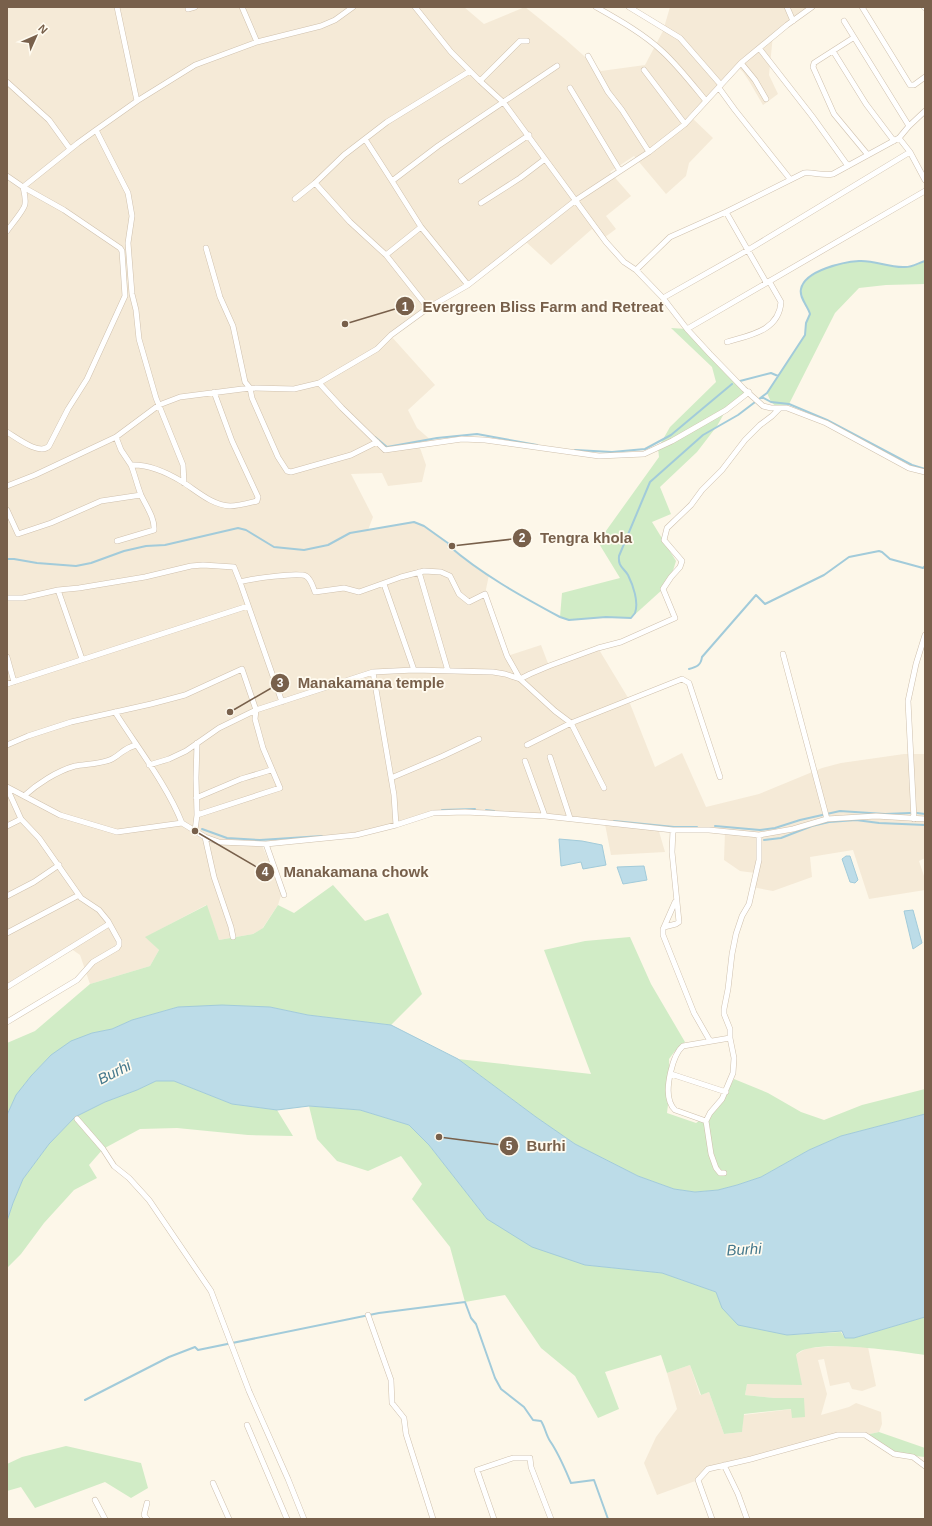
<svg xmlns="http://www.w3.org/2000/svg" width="932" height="1526" font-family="Helvetica,sans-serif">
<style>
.residential{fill:#f5ead7}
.green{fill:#d1ecc6}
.water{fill:#bcdce8;stroke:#a2cbda}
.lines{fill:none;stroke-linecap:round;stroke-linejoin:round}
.stream{stroke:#a2cbda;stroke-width:2}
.minor-casing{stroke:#cfc0ad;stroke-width:6}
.minor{stroke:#fff;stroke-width:5}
.labels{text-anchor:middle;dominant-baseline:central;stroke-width:3.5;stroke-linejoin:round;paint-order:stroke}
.water-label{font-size:15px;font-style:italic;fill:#44788c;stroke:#fffbf0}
.leader{fill:none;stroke:#78604b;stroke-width:1.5}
.callout-dot{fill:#78604b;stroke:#fffbf0;stroke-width:1.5}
.mark-label{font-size:12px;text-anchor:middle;font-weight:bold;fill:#fff}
.callout-label{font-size:15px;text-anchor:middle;font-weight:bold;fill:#78604b;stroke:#fffbf0;stroke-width:3.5;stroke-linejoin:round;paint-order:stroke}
</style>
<rect width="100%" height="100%" fill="#fdf7e9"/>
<!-- residential -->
<path class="residential" d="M7,7H464L484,24L525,7L565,39L601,71L645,65L663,31L670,7H810L773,35L769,75L778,94L763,105L749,81L743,72L737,66L689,115L713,138L689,163L686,176L666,194L634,156L610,172L631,196L606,216L616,229L601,240L592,229L551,265L525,241L468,285L391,336L435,385L408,410L417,428L433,442L419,445L426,465L422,482L388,486L382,473L351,474L373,517L368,530L414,522L419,524L435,533L464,559L489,575L485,594L507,656L541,645L549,666L598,648L627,696L655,767L682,753L706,807L759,794L822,768L841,763L904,754H925V858L919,861L925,879V890L869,899L853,850L810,857L812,877L773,891L752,887L755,873L740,871L724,860L725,832L658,828L665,852L611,855L605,824L465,812L433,813L356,835L261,843L282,892L278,905L262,929L253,934L219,940L206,905L146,937L159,950L150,966L90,984L80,955L70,948L7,985Z
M840,1346L868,1347L876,1386L862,1391L852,1389L849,1382L830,1386L824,1359L818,1360L827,1394L821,1415L849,1407L856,1403L881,1412L882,1424L879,1432L865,1435H838L708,1469L698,1480L657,1495L644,1463L656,1437L677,1409L667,1373L690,1365L700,1395L709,1392L724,1434L742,1432L743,1415L792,1409V1417H805L774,1398L745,1395L747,1384L807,1348Z"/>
<!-- green -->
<path class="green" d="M925,260V284L886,285L859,288L835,313L787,408L779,409L771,402L767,393L805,335L806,323L810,314L804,303L801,289C807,271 844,260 862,261C883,262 907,275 925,260Z
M671,328L687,329L749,392L726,410L717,426L697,452L660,487L671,514L652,522L676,561L671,577L663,589L631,618L606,617L569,620L560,617L562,593L620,578L598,542L659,457L658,448L670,427L716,382L712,367Z
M333,885L365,921L388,913L422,994L391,1025L308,1015L270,1007H178L132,1020L112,1029L92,1033L51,1055L31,1076L16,1095L7,1115V1043L35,1031L90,984L150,966L159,950L145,937L207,905L219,940L253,934L263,928L278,905L294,913Z
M630,937L651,984L685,1042L675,1051L669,1059L670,1088L667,1113L696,1123L718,1108L734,1079L768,1093L801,1112L824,1120L862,1105L925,1089V1114L841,1136L809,1150L761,1177L737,1185L718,1190L695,1192L674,1189L638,1176L575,1144L536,1117L458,1059L591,1074L544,950L585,941Z
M156,1081H174L232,1104L277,1110L293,1136L248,1135L177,1128L140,1129L103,1149L89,1165L97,1178L74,1190L44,1223L21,1254L7,1268V1221L13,1203L23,1179L49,1144L75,1117L105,1102L137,1090Z
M309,1106L360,1110L409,1125L429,1145L487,1219L585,1265L662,1273L716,1292L722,1308L787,1335L841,1332L845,1338H854L925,1317V1355C903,1352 809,1337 796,1355L802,1385L747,1384L745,1395L774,1398H804L805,1417L792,1418L791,1409L744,1414L742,1432L724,1434L709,1392L701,1395L690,1365L667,1373L661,1355L605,1372L619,1409L598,1418L575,1376L541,1348L505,1295L465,1302L450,1247L412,1199L422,1184L401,1156L368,1171L337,1161L317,1139Z
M879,1432L925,1448V1457L894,1454L865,1435Z
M66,1446L141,1463L148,1488L131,1498L105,1482L35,1508L21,1487L7,1491V1464L22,1457Z"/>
<!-- water -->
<path class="water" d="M559,839L582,841L602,845L606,865L583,869L581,862L561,866Z
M846,856H850L858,880L855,883L850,882L842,859Z
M644,866L647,880L623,884L617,867Z
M913,910L922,943L913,949L904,911Z
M222,1005L270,1007L308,1015L391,1025L458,1059L536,1117L575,1144L638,1176L674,1189L695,1192L718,1190L737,1185L761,1177L809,1150L841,1136L925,1114V1317L854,1338H845L842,1331L787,1335L738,1325L722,1308L716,1292L662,1273L585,1265L532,1247L487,1219L429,1145L409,1125L360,1110L309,1106L277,1110L232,1104L174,1081H156L137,1090L105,1102L75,1117L49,1144L23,1179L13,1203L7,1221V1115L16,1095L31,1076L51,1055L71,1041L92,1033L112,1029L132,1020L178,1007Z"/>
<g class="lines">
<!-- stream -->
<path class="stream" d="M740,381L771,373L778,376
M762,397L771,402L789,404L827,420L912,465L925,469
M375,437L387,447L437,438L477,434L537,445
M575,450L612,452L645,449L671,435L732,384
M7,559H14L37,563L76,566L91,563L124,551L146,546L165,545L238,528L246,530L274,547L304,550L328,545L350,533L414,522L424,526L452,546L448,545C481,574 521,596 560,617L569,620L606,617L631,618L635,613C639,602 633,585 628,575C623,567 618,567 619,556L650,482L703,435L738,415L767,393L805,335L806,323L810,314C808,306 799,298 801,289C805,270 844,262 859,261C875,260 889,268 905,267C913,267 918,263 925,261
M689,669C697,667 701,665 702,657L756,595L765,604L824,575L849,557L879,551L882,552L890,559L923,568L925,566
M442,810L475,809
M486,810L494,811
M917,813L925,814
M614,821L674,827H697
M715,826L760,830L775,828L800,820L840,811L885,814L910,813
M202,829L227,838L260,840L322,836
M764,840L781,838L812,826L829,822L856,820L879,823L925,825
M85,1400L169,1357L195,1347L198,1350L379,1313L465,1302L471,1318L476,1324L495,1378L501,1389L524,1407L533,1420L541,1421C545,1427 546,1435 550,1441C559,1454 565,1469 571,1483L594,1480L608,1519"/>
<!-- minor casing -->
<g class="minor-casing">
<path id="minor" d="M117,7L137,101
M242,7L257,42
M415,7L451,52L480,81L504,103L606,242L624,262L636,270L663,298L687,329L710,354L744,389L763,406L771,408H787L826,423L909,468L925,472
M596,7C619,20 644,34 663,52C679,67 692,84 706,101
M629,7L680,38L721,85
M787,7L793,21
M862,7L910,85H914L925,77
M924,7L925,8
M188,9L195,7
M844,21L909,126
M853,38L817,61L814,63L813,67L834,114L868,155
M759,48L812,116L848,166
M833,51L866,104L894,141
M588,56L608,92L622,110L649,152
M741,63L755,80L766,99
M644,70L685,124
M480,81L520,41H527
M7,82L49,120L70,149
M570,88L620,171
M719,88L735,110L790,179
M96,130L137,101L195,65L257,42L321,26L335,20L353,7
M899,138L910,152L925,180
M365,139L392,181
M7,176L23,187C24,192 26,198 25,204C25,209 11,225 7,231
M461,181L529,135
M315,183L350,222L386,255L428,308
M295,199L315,183L344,155L387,122L470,71
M481,203L520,178L545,159
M726,212L766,282
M206,248L220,297L233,326L245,382L250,388L252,398L278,457L287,471L291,472L351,455L377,442
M386,255L421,227
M636,270L670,237L726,212L804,173C814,172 823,176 833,174L899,138L909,126L925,111
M468,285L421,227L392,181L438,146L557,66
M663,298L748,250L910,152
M687,329L925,191
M727,342C750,335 779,331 781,302L769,281
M319,383L342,408L385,450L462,439L485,440L599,456L644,454L672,441L726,410L749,392
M7,432C17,438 40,456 49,446L68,409L87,379L125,296L122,251L120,248L64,210L23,187L78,143L96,130L128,193L132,216L128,243L132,294L136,310L139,339L156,398L183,465L184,483
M116,437L121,450L131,465C149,464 166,472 181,481C196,490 211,505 230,506C239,506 249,503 257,501L258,497L232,441L214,392
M7,486L35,475L116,437L159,405L180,397L250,388L294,389L319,383L377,349L391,335L428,308L468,285L576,200L649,152L685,124L741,63L787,25L812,7
M7,510L18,534L51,523L101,501L141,495
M117,541L154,530C155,518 146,506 141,495C137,485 135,475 131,465
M419,572L448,671
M240,582L282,702
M384,584L414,670
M58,590L82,659
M7,598H23L58,590L79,588L145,577L191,566L203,565L234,567L240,582C250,579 298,572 306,576C311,579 313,587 315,592L344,588L359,592L401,577L424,571L441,572L450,576L459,594L469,602L485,594L507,656L520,679L555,711L571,723L604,788
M783,654L827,819
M7,657L14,682
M373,672L394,795L396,825
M7,684L248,606
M115,712C137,747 167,785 182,823
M7,745L28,736L71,722L151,704L185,695L242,669L256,710L255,719L263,748L280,788L197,815
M527,745L571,723L682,679L689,683L720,777
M550,757L570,818
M525,761L545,816
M149,765L169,759L186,751L219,728L256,710L373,672L414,670L493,672L505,674L520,679L530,674L549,666L598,648L621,642L675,618L663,589L671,577L680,567L682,561L664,540L667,528L691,505L702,490L722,470L745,440L760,425L772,416L779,409
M391,778L443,756L479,739
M7,787L60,815L117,832L182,823L205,837L219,842L266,844L356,835L396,825L433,813L465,812L545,816L673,830H709L759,835L793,829L827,819L876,816L925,819
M24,796C37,784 57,771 75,766C86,764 102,764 112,759C123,753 122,749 136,745
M196,798L241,779L271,770
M914,819L908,701L916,664L925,635
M7,826L21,819
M673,830L672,852L679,922L676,924L664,927L663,929V935L694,1013L710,1041
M195,831L197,815L196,778L197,743
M205,837L214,877L231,927L233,937
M266,844L284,895
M7,896L34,882L59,865
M664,927L675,902
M7,933L79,895
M7,987L109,924
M7,1022L77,980L93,962L117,948L119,945V941L108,921L99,910L81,898L39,838L21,819L7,788
M671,1074L726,1092
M77,1119L103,1149L114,1166L129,1178L149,1200L211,1291L249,1391L288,1479L304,1519
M706,1121L675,1110C673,1108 671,1105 670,1102C665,1089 672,1055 683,1046L730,1038V1029L724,1014V1009L728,989L732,954L736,934L742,916L749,904L759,860V835
M724,1173H720L716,1168L711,1154L706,1121L710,1113L722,1099L733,1073L734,1058L730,1038
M368,1315L391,1380L392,1403L404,1418L406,1434L433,1519
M247,1425L287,1519
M724,1465L738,1494L747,1519
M213,1483L229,1519
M95,1500L105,1519
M147,1519L144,1515L147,1503
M494,1519L477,1470L513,1458H530L531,1467L551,1519
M712,1519L698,1480L708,1469L751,1459L838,1435H865L894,1454L913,1457L925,1466"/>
</g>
<!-- minor -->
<use href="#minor" class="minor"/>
</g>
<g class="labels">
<!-- water labels -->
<g class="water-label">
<text transform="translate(114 1072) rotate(-27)">Burhi</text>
<text transform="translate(744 1249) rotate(-3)">Burhi</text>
</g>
</g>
<!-- callouts -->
<path class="leader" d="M345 324L405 306M452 546L522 538M230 712L280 683M195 831L265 872M439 1137L509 1146"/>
<g class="callout-dot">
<circle cx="345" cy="324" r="4"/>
<circle cx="452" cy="546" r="4"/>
<circle cx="230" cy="712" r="4"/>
<circle cx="195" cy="831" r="4"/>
<circle cx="439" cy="1137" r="4"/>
<circle cx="405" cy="306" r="10"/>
<circle cx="522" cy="538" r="10"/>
<circle cx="280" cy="683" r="10"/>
<circle cx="265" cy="872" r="10"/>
<circle cx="509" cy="1146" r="10"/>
</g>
<g class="mark-label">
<text x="405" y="311">1</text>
<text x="522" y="542">2</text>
<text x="280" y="687">3</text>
<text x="265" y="876">4</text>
<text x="509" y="1150">5</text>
</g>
<g class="callout-label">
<text x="543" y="312">Evergreen Bliss Farm and Retreat</text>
<text x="586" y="543">Tengra khola</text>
<text x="371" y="688">Manakamana temple</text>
<text x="356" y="877">Manakamana chowk</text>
<text x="546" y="1151">Burhi</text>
</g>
<!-- border -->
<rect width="932" height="1526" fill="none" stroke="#78604b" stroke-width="16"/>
<!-- north arrow -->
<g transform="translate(36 36) rotate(45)" stroke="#fffbf0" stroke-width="3" paint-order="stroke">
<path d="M0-3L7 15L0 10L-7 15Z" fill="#78604b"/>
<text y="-6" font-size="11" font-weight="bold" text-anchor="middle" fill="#78604b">N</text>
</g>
</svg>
